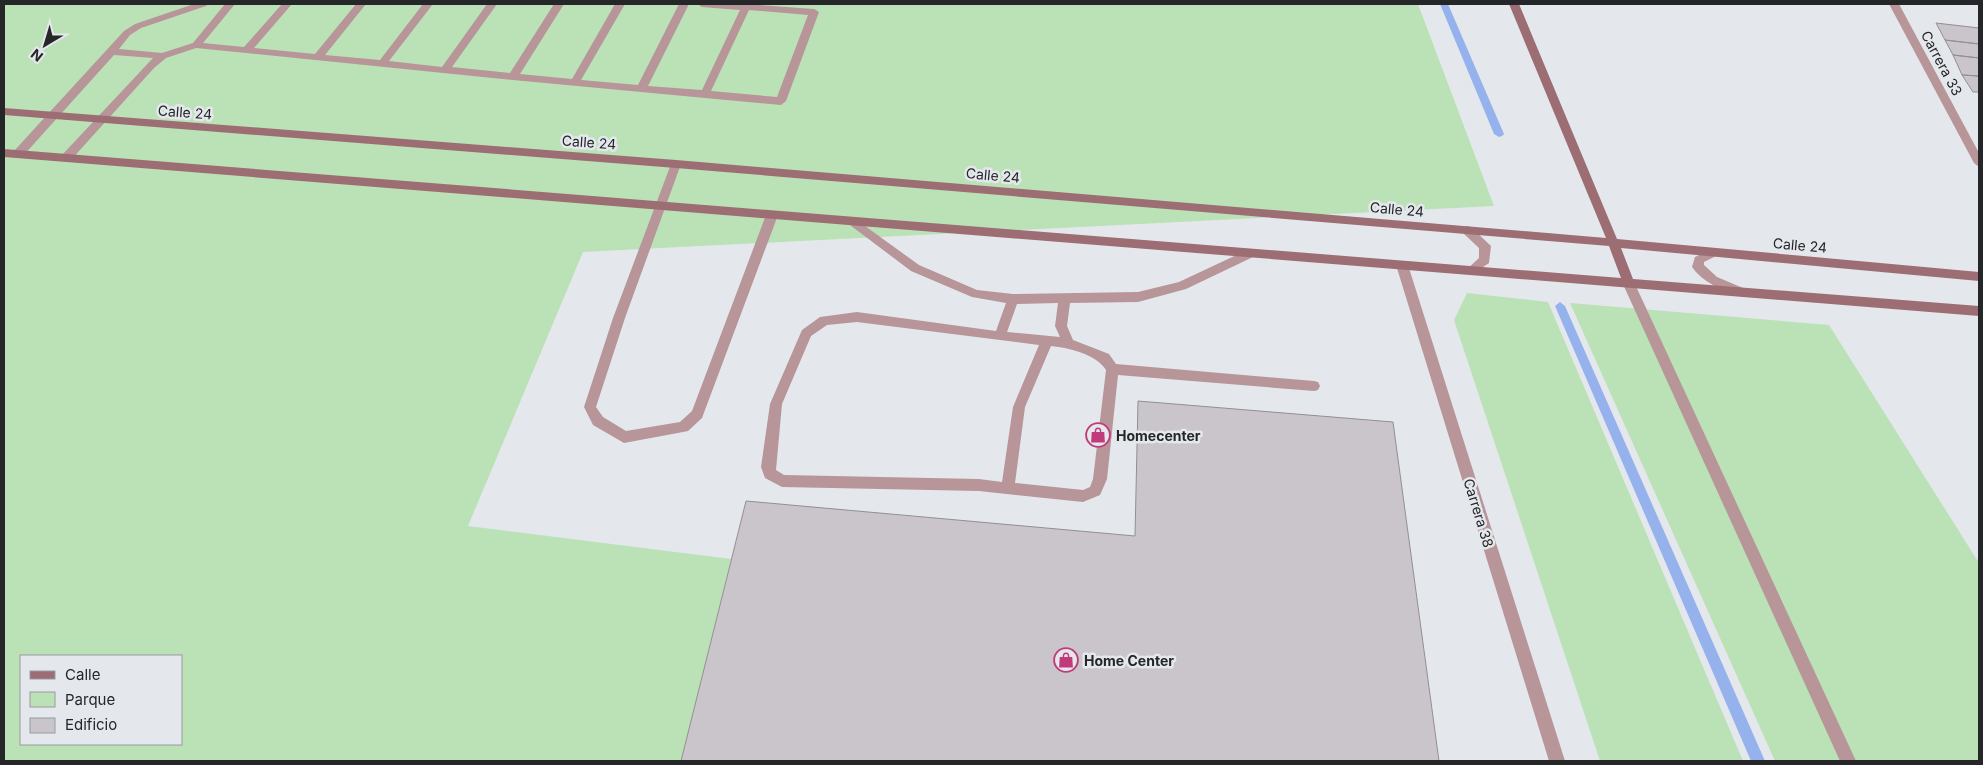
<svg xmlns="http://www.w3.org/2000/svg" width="1983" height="765" font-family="Inter,sans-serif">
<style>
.green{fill:#bbe1b6;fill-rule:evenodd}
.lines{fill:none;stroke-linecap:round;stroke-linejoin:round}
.stream{fill:#96b2ed;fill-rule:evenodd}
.building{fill:#c9c5ca;stroke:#928f93}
.lane{fill:#b79599;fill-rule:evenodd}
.street{fill:#b79599;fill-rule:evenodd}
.secondary{fill:#9d6d74;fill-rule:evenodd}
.labels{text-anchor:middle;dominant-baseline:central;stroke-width:5;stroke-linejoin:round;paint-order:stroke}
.street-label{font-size:14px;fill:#252628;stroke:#e4e8ec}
.poi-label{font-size:14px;font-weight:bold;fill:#252628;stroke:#e4e8ec;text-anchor:start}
</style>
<rect width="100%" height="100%" fill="#e4e8ec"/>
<!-- green -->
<path class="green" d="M4,4H1418L1494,206L583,252L468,526L731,559L681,761H4ZM21,656H181V744H21Z
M1467,293L1548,302L1743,761H1600L1454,320Z
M1570,303L1829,325L1979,563V761H1775Z"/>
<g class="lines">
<!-- stream -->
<path class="stream" d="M1440,4H1448L1504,134L1502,136L1499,137L1494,134Z
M1560,302L1565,306L1765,761H1751L1555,306Z"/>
</g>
<!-- building -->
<path class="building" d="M1936,23L1979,28V44L1945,40Z
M1945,40L1979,44V58L1953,55Z
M1953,55L1979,58V76L1962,75Z
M1962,75L1979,76V92H1973Z
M1138,401L1393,422L1439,761H681L746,501L1135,536Z"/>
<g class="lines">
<!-- lane -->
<path class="lane" d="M194,4H208L206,6L141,28L130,35L119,49L162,53L193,43L225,4H235L203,43L244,47L282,4H292L254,48L315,54L356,4H366L325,55L380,60L423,4H433L389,61L442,67L487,4H497L452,67L510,73L554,4H564L520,74L572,79L615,4H625L581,80L638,85L679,4H689L648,86L702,90L740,10L702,7L697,4H746L814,9L819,12L786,101L781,105L513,80L196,48L166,58L154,68L70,161H62L61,158L62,155L153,58L114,55L22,157H14L13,154L14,151L124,31L135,24ZM749,10L808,15L777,97L711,91Z
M676,160L681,164L625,318L596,407L603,417L626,431L680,422L692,411L766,215L772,211L778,215L702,418L688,431L683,432L624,443L593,425L584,407L613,318L671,164Z
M854,218L919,265L977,290L1013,294L1138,292L1179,282L1245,251H1253L1255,254L1253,257L1186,289L1138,302L1070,303L1067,326L1073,340L1109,354L1116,364L1314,381L1318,382L1320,386L1318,390L1314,391L1118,375L1107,479L1100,495L1083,502L979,491L782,487L765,478L761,467L770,404L802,330L820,317L857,312L996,331L1006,303L972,297L911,271L850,225L848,222ZM1058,303L1055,326L1060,337L1007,332L1017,304ZM857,322L1039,345L1013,407L1002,482L979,479L784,475L776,470L782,404L811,336L827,325ZM1051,346C1069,348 1096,354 1106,370L1093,479L1090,487L1083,490L1015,483L1025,407Z"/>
<!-- street -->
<path class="street" d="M1889,4H1899L1979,153V167L1974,163Z
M1467,226L1471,227L1491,246L1489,263L1471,275L1465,271L1479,258V248L1463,233L1461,230Z
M1712,249L1718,253L1716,256L1704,262V265L1717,277L1743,288L1745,291L1743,294L1739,296C1722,290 1702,282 1692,267L1695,257Z
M1402,261L1408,265L1565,761H1549L1396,265Z
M1628,277L1634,282L1856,761H1840L1622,282Z"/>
<!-- secondary -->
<path class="secondary" d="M1509,4H1519L1617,239L1979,272V281L1621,248L1633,279L1979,306V316L4,157V149L1621,278L1609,246L676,168L4,115V108L676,160L1606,238Z"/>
</g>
<!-- icons -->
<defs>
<g id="shop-ring" transform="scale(1.25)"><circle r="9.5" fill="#e4e8ec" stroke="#c13b7b" stroke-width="1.5"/><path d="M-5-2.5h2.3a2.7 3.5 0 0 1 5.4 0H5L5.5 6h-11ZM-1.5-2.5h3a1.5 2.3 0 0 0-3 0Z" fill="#c13b7b"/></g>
</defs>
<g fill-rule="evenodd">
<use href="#shop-ring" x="1098" y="435"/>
<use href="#shop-ring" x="1066" y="660"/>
</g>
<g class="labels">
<!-- street labels -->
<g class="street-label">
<text transform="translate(1942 63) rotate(62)">Carrera 33</text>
<text transform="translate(185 112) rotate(4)">Calle 24</text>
<text transform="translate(589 142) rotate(4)">Calle 24</text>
<text transform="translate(993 175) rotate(5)">Calle 24</text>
<text transform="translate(1397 209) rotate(5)">Calle 24</text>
<text transform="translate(1800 245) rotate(5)">Calle 24</text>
<text transform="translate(1479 513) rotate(73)">Carrera 38</text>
</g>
<!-- poi labels -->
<g class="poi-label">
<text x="1116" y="435">Homecenter</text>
<text x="1084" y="660">Home Center</text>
</g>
</g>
<!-- border -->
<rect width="1983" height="765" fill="none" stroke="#252628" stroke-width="10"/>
<!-- legend -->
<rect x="20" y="655" width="162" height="90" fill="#e4e8ec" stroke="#989a9e"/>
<rect x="30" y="671" width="25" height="8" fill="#9d6d74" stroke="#989a9e"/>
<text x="65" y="680" font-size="15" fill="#252628">Calle</text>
<rect x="30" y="692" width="25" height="15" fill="#bbe1b6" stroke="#989a9e"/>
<text x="65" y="705" font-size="15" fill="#252628">Parque</text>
<rect x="30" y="718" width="25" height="15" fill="#c9c5ca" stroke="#989a9e"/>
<text x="65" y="730" font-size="15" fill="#252628">Edificio</text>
<!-- north arrow -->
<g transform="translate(45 45) rotate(218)" stroke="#e4e8ec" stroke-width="4" paint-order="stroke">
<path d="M0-4L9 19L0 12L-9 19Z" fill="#252628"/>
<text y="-8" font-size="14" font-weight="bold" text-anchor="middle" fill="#252628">N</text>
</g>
</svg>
